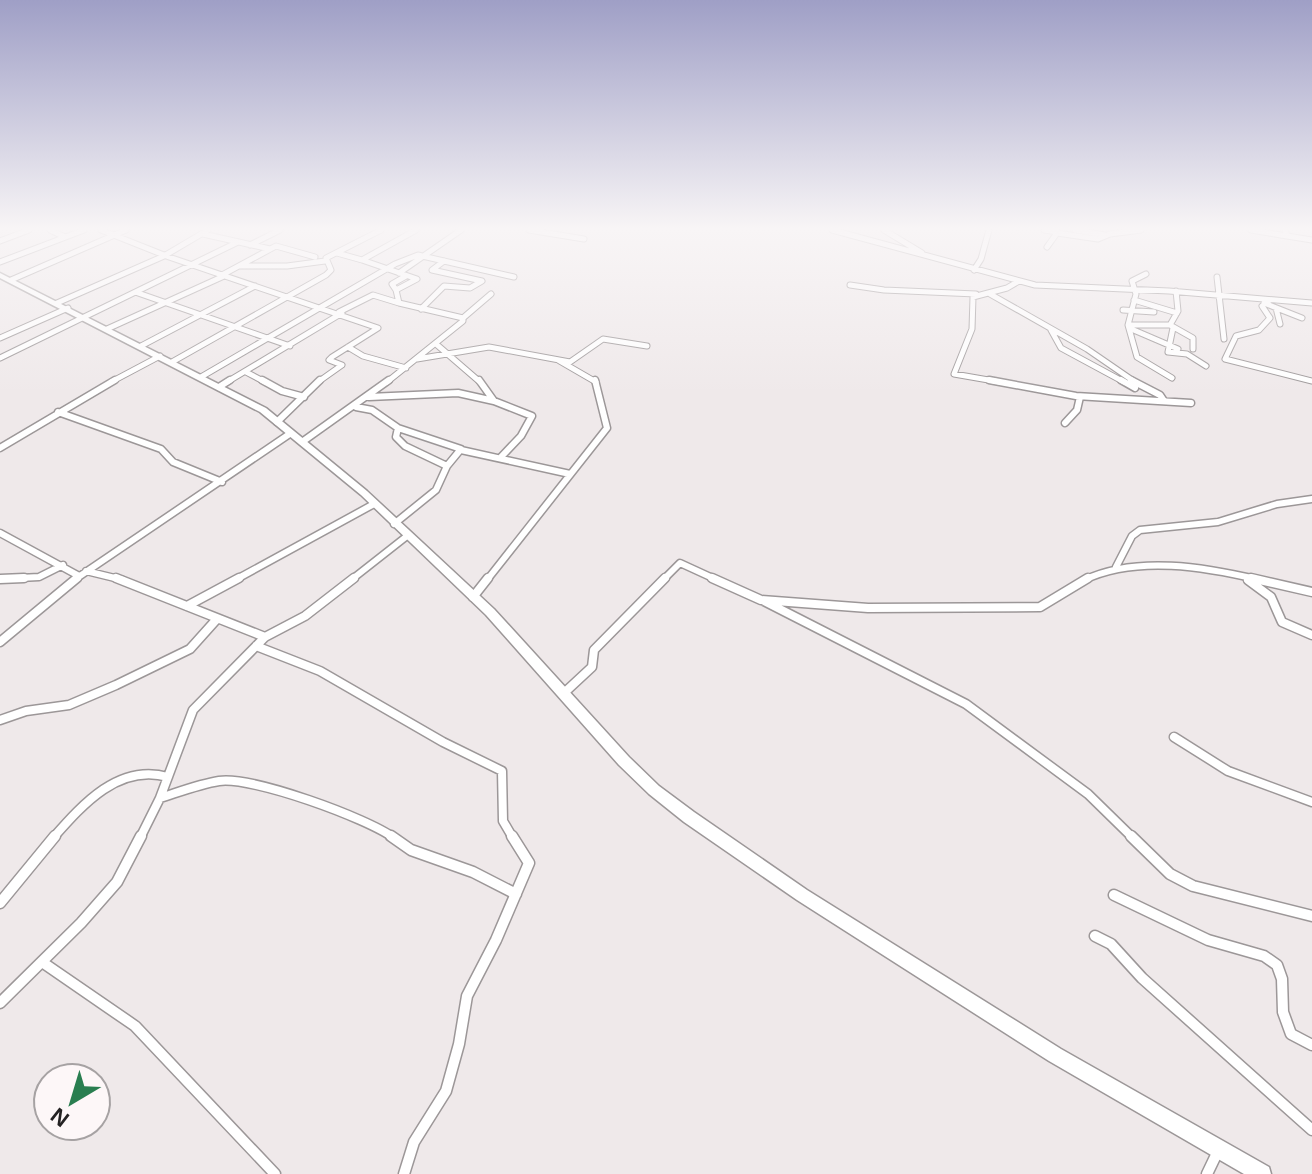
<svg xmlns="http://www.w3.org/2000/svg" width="1312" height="1174" font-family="Helvetica,sans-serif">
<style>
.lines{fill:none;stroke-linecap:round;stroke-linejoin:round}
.minor-far3-casing{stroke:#9c9798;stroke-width:7}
.minor-far2-casing{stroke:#9c9798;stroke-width:9}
.minor-far1-casing{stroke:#9c9798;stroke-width:11}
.minor-casing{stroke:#9c9798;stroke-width:13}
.primary-casing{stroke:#9c9798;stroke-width:3}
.minor-far3{stroke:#fff;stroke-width:5}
.minor-far2{stroke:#fff;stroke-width:6}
.minor-far1{stroke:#fff;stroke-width:8}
.minor{stroke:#fff;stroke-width:10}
.primary{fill:#fff;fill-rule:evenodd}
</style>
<rect width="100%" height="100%" fill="#efe9ea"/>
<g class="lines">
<!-- minor-far3 casing -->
<g class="minor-far3-casing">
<path id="minor-far3" d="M50,230L65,237
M101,230L169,257L378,328L332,357L329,360L342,365L318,382
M529,230L584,239
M832,230L1035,285L1169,291L1312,303
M884,230L922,253
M1044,230L1058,232
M1075,230L1105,235
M1251,230L1287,236L1285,230
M203,234L270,249
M1287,236L1312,240
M0,241L29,230
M250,245L280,230
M1047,247L1057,233L1098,239L1110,234L1141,230
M337,253L362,260
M0,262L84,230
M240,266H287L325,261
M974,270L981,259L989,230
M399,273L461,230
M1146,274L1132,281L1136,294L1128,325L1137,357L1172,378
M222,275L276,246L315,257
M1217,277L1224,339
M11,280L126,230
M850,285L884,290L976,294
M396,290L392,284L406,276
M138,293L290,346
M990,294L1087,349L1135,382
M1134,300L1177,313
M1270,300L1262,306L1270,318L1259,330L1236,336L1225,359L1312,381
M57,303L164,256L208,230
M1264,303L1302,318
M1276,308L1280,324
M421,309L444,286L470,288L482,281L432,270L444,261
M1123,310L1154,312
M339,312L373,295L399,303
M463,318L491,294
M1128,325H1170L1193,338V349
M1170,325L1178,311L1176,291
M1129,328L1178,349
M1173,328L1168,352L1187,354L1206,366
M107,329L224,276
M1051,330L1061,348L1124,382
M0,338L68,308
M436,344L480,382
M141,346L255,286
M348,347L363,356L406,368
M0,358L238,242
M417,359L489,347L570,362L603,339L647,346
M558,360L596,382
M172,362L326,275L331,270L326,258L381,230
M246,372L265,382
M201,377L395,264L418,255L514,277
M111,382L160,356
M227,382L342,313
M387,382L463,321V318L399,303L396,290L417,279L362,260L416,230
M1000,382L954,374L972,329L973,297L1007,288L1019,281"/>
</g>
<!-- minor-far2 casing -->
<g class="minor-far2-casing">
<path id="minor-far2" d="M262,380L282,391L304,397
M479,380L494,401L532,416L521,436L501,457
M989,380L1076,396L1191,403
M1121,380L1135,388
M1131,380L1160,395L1164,401
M219,387L230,380
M369,397L458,393L494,401
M356,407L372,410L398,428L461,449L447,466L436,490L394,524
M58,412L161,449L173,462L222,482
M277,422L320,380
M1065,423L1077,410L1080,397
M398,428L396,437L405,446L447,466
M302,442L389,380
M0,448L115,380
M461,450L570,474
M0,533L79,576
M1116,567L1132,536L1140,530L1218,522L1277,504L1312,499
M86,571L123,580
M0,579L39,577L63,565
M74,580L291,433
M235,580L374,504
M351,580L407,536
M487,580L607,428L595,380
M663,580L680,563L717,580
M1084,580C1137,555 1205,567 1260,580"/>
</g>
<!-- minor-far1 casing -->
<g class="minor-far1-casing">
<path id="minor-far1" d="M116,578L265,637
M712,578L761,600L868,608L1040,607L1088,578
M1251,578L1312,592
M0,579L24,578
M1248,580L1271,597L1282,622L1312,635
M473,597L488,578
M764,601L966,704L1088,794L1133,838
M187,606L239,578
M0,642L77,578
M256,646L320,671L443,742L502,771L503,821L513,838
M564,693L592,667L594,650L665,578
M0,720L26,711L69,705L116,685L190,649L216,620
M1174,737L1228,771L1312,802
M160,798C179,792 200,784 219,781C252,776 367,818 394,838
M53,838C83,804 119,763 168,777
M140,838L160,798L193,710L265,637L305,616L354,578"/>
</g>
<!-- minor casing -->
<g class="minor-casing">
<path id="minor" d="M391,836L411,850L473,872L516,894
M1131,836L1170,874L1193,886L1312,916
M1114,895L1208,940L1264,956L1277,965L1282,979L1283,1012L1291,1034L1312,1045
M0,903L55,836
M1095,936L1111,944L1142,978L1312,1130
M42,962L135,1026L275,1174
M0,1003L81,923L117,882L141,836
M404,1174L414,1142L446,1091L459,1044L467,996L496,940L529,863L512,836
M1207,1174L1218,1151"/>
</g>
<!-- primary casing -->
<g class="primary-casing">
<path id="primary" d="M0,273L266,408L367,491L494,609L629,757L659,786L694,812L807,890L1061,1049L1269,1167L1271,1174H1244L1049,1061L797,900L684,822L649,794L619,765L486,615L361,495L260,412L0,278Z"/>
</g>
<!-- minor-far3 -->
<use href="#minor-far3" class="minor-far3"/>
<!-- minor-far2 -->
<use href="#minor-far2" class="minor-far2"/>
<!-- minor-far1 -->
<use href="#minor-far1" class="minor-far1"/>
<!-- minor -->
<use href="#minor" class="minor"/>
<!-- primary -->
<use href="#primary" class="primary"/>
</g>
<!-- sky -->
<linearGradient id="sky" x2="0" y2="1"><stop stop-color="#9f9fc6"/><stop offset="0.58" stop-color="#f8f5f6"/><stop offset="1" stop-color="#f8f5f6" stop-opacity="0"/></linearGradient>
<rect width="1312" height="394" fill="url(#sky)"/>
<!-- north arrow -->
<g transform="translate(72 1102) rotate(218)"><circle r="38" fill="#fdf7f8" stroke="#a6a2a3" stroke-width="2"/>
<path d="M0-6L14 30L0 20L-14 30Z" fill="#297e50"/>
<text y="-12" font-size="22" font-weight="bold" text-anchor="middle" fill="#242223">N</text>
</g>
</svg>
